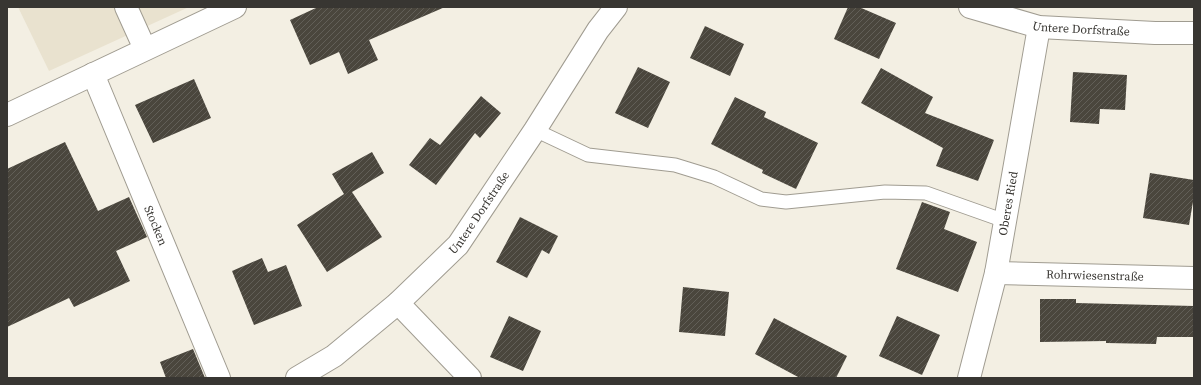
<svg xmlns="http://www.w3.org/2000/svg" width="1201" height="385" font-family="'Source Serif 4',serif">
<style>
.built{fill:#e9e2cf}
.building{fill:url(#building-hatch)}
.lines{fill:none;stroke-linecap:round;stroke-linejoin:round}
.service-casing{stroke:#a09c91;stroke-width:15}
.minor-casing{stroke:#a09c91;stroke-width:24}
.tertiary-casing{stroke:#a09c91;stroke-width:24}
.service{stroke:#fff;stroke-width:13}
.minor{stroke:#fff;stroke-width:22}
.tertiary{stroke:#fff;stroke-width:22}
.labels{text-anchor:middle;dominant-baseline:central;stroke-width:4;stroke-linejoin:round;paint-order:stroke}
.street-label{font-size:12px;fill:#383632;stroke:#f3efe3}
</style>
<defs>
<pattern id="building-hatch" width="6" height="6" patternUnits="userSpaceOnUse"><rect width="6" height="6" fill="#4a463d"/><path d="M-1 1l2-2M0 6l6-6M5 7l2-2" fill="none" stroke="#625f58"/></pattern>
</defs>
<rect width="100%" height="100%" fill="#f3efe3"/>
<!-- built -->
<path class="built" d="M18,7H189L49,71Z"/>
<!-- building -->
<path class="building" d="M318,7H445L369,40L378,60L348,74L339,52L310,65L290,20Z
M848,7H859L896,23L879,59L834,39Z
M705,26L744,44L730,76L690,58Z
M638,67L670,82L648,128L615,113Z
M881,68L933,97L925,113L994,140L978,181L936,166L943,148L861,103Z
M1073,72L1127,75L1125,110L1100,109L1099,124L1070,122Z
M194,79L211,118L153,143L135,105Z
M481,96L501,113L480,138L475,133L436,185L409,165L430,138L440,145Z
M735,97L766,112L764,117L818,143L796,189L762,173L763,170L711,144Z
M65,142L98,211L129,197L147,237L116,251L130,281L74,307L69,298L7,327V169Z
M372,152L384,173L352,192L382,237L327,272L297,225L344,194L332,174Z
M1150,173L1194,180V196L1189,225L1143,218Z
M922,202L950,212L944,229L977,242L958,292L896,269Z
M520,217L558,236L549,254L542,250L527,278L496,262Z
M262,258L268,272L286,265L302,306L254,325L232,271Z
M683,287L729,292L725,336L679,332Z
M1040,299H1076V303L1194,306V337H1157L1156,344L1106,343V341L1040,342Z
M509,316L541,331L523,371L490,357Z
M897,316L940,335L922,375L879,356Z
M774,318L847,356L836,378H800L755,354Z
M193,349L205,378H166L160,362Z"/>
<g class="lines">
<!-- service casing -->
<g class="service-casing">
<path id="service" d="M535,130L588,155L675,165L714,177L761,199L786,202L885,192L926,193L1005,221"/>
</g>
<!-- minor casing -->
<g class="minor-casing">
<g id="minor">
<path d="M126,7L145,49"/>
<path id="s1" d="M93,74L219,378"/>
<path d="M7,115L235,7"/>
<path id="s2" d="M996,273L1194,278"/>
<path d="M398,303L470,378"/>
<path id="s3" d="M969,378L996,273L1039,27"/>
</g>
</g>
<!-- tertiary casing -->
<g class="tertiary-casing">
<g id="tertiary">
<path id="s4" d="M970,7L1039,27L1155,33H1194"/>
<path id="s5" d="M297,378L334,356L398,303L458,245L535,130L598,30L616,7"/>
</g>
</g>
<!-- service -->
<use href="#service" class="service"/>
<!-- minor -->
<use href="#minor" class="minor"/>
<!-- tertiary -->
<use href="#tertiary" class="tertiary"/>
</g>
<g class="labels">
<!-- street labels -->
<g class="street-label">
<text stroke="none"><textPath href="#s4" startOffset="114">Untere Dorfstraße</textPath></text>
<text stroke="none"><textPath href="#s3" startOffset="179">Oberes Ried</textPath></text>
<text stroke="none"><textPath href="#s5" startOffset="248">Untere Dorfstraße</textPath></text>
<text stroke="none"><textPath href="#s1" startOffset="164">Stocken</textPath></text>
<text stroke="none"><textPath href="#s2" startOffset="99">Rohrwiesenstraße</textPath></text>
</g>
</g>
<!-- border -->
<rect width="1201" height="385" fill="none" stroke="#383632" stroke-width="16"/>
</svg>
